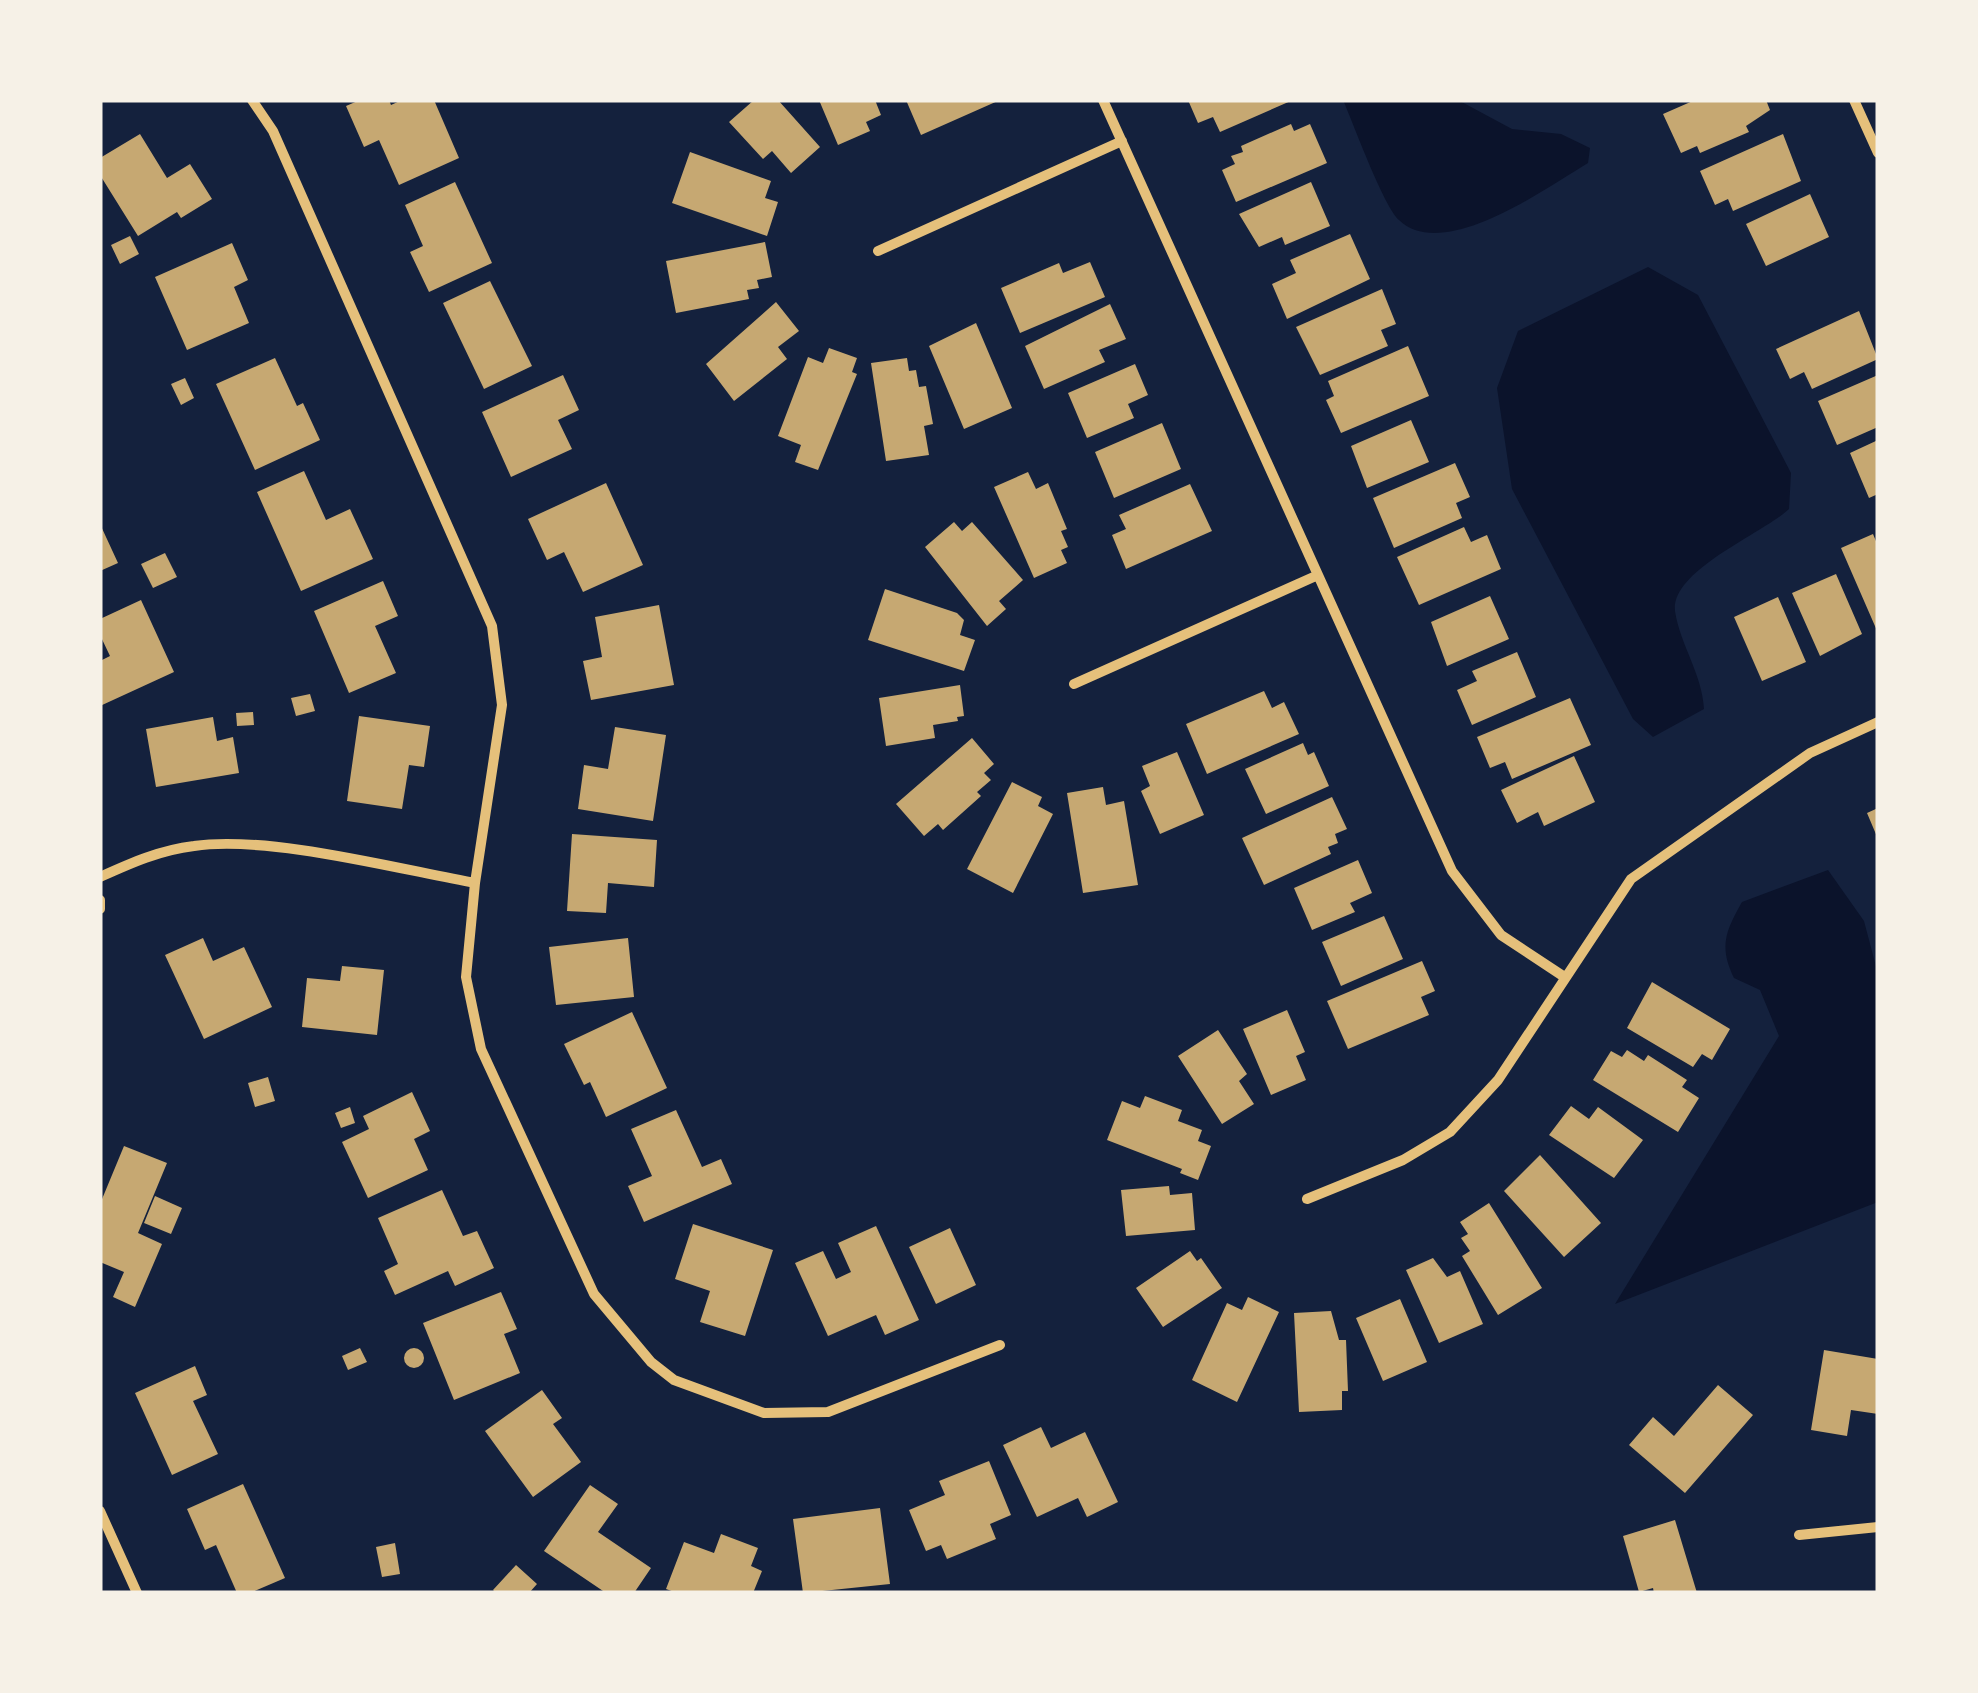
<svg xmlns="http://www.w3.org/2000/svg" width="1978" height="1693" font-family="Lora,serif">
<style>
.water{fill:#0b132b}
.building{fill:#c6a872}
.lines{fill:none;stroke-linecap:round;stroke-linejoin:round}
.minor{stroke:#e5c07b;stroke-width:10}
</style>
<rect width="100%" height="100%" fill="#14213d"/>
<!-- water -->
<path class="water" d="M1343,100H1458L1512,129L1561,134L1590,148L1588,163C1546,188 1443,263 1399,220C1383,205 1354,125 1343,100Z
M1648,267L1698,295L1791,473L1789,509C1762,534 1671,570 1675,611C1680,645 1702,673 1704,709L1653,737L1633,719L1512,489L1497,388L1518,331Z
M1828,870L1864,921L1878,974V1202L1615,1304L1779,1036L1760,990L1734,978C1719,947 1725,932 1742,902Z"/>
<!-- building -->
<path class="building" d="M360,100H389L391,105L402,100H434L459,158L399,185L379,140L364,147L346,106Z
M754,100H778L820,147L791,173L772,151L763,159L729,122Z
M819,100H875L881,115L866,122L870,131L838,145Z
M906,100H1000L921,135Z
M1188,100H1293L1220,132L1213,117L1198,123Z
M1695,100H1766L1770,110L1746,126L1749,132L1700,153L1697,146L1681,153L1663,114Z
M1291,124L1294,131L1310,124L1327,163L1236,202L1222,170L1235,164L1231,156L1243,152L1241,146Z
M140,134L167,178L190,164L212,199L181,218L177,212L138,236L100,175V158Z
M1783,134L1801,181L1733,211L1728,199L1715,205L1700,171Z
M690,152L771,181L765,198L778,202L767,236L672,203Z
M455,182L492,263L429,292L410,252L423,246L405,205Z
M1311,182L1330,226L1285,245L1282,237L1259,247L1239,214Z
M1810,194L1829,237L1766,266L1746,224Z
M1350,234L1370,279L1287,319L1272,284L1296,273L1290,260Z
M130,236L139,254L120,264L111,245Z
M765,242L772,277L757,280L759,288L747,290L749,299L676,313L666,261Z
M232,243L248,280L234,287L249,323L187,350L155,277Z
M1090,262L1105,297L1020,333L1001,288L1059,263L1063,273Z
M490,281L532,366L484,389L443,303Z
M1382,289L1396,324L1381,330L1388,346L1320,375L1296,327Z
M776,302L799,331L778,347L787,359L734,401L706,364Z
M1110,304L1126,339L1099,350L1105,362L1044,389L1025,346Z
M1859,311L1878,359L1812,389L1804,372L1790,379L1776,349Z
M976,323L1012,408L964,429L929,346Z
M1408,346L1429,396L1341,433L1326,400L1334,396L1328,381Z
M829,348L857,358L852,372L857,374L818,470L795,462L801,445L778,436L808,357L823,363Z
M275,358L297,406L303,403L320,440L255,470L216,384Z
M907,358L909,371L916,370L919,387L926,386L933,424L924,426L929,455L886,461L871,363Z
M1135,364L1148,395L1128,404L1134,418L1087,438L1068,393Z
M563,375L579,410L558,420L572,449L511,477L482,412Z
M1878,375V427L1837,445L1818,401Z
M185,378L194,398L181,405L171,384Z
M1411,420L1429,462L1367,488L1351,446Z
M1162,423L1181,469L1114,498L1095,452Z
M1878,440V494L1869,498L1850,453Z
M1455,463L1470,497L1456,503L1462,518L1394,548L1373,498Z
M304,471L326,520L350,509L373,559L301,591L257,492Z
M1028,472L1036,489L1048,483L1067,529L1061,531L1068,547L1061,550L1067,563L1034,578L994,487Z
M606,483L643,565L583,592L564,552L547,560L528,519Z
M1190,484L1212,531L1126,569L1112,535L1126,529L1119,515Z
M954,522L962,531L972,522L1023,580L999,601L1006,609L987,626L925,547Z
M100,524L118,563L100,571Z
M1464,527L1471,542L1487,535L1501,569L1419,605L1397,557Z
M1873,534L1878,546V633L1841,548Z
M165,553L177,577L153,588L141,564Z
M1836,574L1862,634L1820,656L1792,593Z
M383,581L398,616L375,626L396,673L349,693L314,611Z
M885,589L957,613L964,620L960,635L975,640L964,671L868,640Z
M1490,596L1509,639L1447,666L1431,622Z
M1778,597L1806,662L1762,681L1734,617Z
M141,600L174,672L100,706V661L110,656L100,635V619Z
M659,605L674,685L591,700L583,661L602,657L595,617Z
M1517,652L1536,697L1472,725L1457,690L1477,681L1472,671Z
M960,685L964,716L957,717L958,721L933,725L935,738L886,746L879,698Z
M1264,691L1272,708L1284,702L1299,734L1207,774L1186,724Z
M310,694L315,711L296,716L291,698Z
M1570,698L1591,745L1512,779L1505,762L1490,768L1477,737Z
M253,712L254,725L237,726L236,713Z
M359,716L430,726L424,767L409,765L402,809L347,801Z
M213,717L217,741L233,737L239,773L156,787L146,729Z
M615,727L666,735L653,821L578,809L584,765L608,769Z
M972,738L994,764L984,773L991,780L977,792L981,796L943,830L938,824L924,836L896,804Z
M1303,743L1308,755L1314,752L1329,786L1266,814L1245,769Z
M1177,752L1204,815L1160,834L1141,791L1150,786L1142,766Z
M1574,756L1595,802L1544,826L1538,812L1517,823L1501,790Z
M1012,782L1042,797L1038,806L1053,814L1013,893L967,869Z
M1103,787L1106,805L1124,801L1138,885L1083,893L1067,793Z
M1332,797L1347,829L1335,834L1338,843L1328,847L1331,854L1264,885L1242,838Z
M1878,808V839L1867,813Z
M572,834L657,840L654,887L608,883L606,913L567,911Z
M1358,860L1372,893L1350,903L1355,912L1312,930L1294,888Z
M1384,916L1403,959L1341,986L1322,942Z
M203,938L213,961L244,947L272,1007L204,1039L165,955Z
M628,938L634,997L556,1005L549,947Z
M1422,961L1435,991L1421,997L1429,1015L1348,1049L1327,1001Z
M342,966L384,970L377,1035L302,1027L307,978L340,981Z
M1652,982L1730,1029L1712,1060L1702,1054L1693,1067L1627,1028Z
M1287,1010L1305,1052L1296,1056L1306,1080L1271,1095L1243,1029Z
M632,1012L667,1088L606,1117L590,1082L584,1085L564,1044Z
M1218,1030L1247,1074L1239,1081L1254,1104L1222,1124L1178,1056Z
M1627,1050L1644,1061L1648,1055L1687,1080L1682,1087L1699,1098L1678,1132L1593,1080L1611,1051L1622,1057Z
M268,1077L275,1101L255,1107L248,1083Z
M412,1092L430,1131L414,1139L428,1170L368,1198L342,1142L369,1129L363,1116Z
M1145,1096L1182,1110L1178,1121L1202,1130L1198,1141L1211,1146L1198,1180L1180,1173L1182,1169L1107,1140L1122,1101L1140,1108Z
M1571,1106L1589,1119L1598,1107L1643,1140L1614,1178L1549,1135Z
M350,1107L355,1123L341,1128L335,1113Z
M676,1110L702,1167L721,1159L732,1184L644,1222L628,1186L652,1176L631,1129Z
M124,1146L167,1163L138,1233L162,1244L135,1307L113,1297L124,1272L100,1262V1204Z
M1540,1155L1601,1223L1564,1257L1504,1191Z
M1169,1186L1170,1195L1192,1193L1195,1230L1126,1236L1121,1190Z
M442,1190L463,1236L477,1231L494,1268L455,1286L448,1271L395,1295L384,1271L398,1264L378,1218Z
M155,1196L182,1208L171,1234L144,1223Z
M1489,1203L1542,1288L1498,1315L1462,1256L1470,1251L1461,1238L1468,1234L1460,1222Z
M693,1224L773,1250L745,1336L700,1322L710,1291L675,1279Z
M876,1226L919,1320L885,1335L876,1315L828,1336L795,1263L823,1251L836,1279L851,1272L838,1243Z
M950,1228L976,1285L936,1304L909,1247Z
M1190,1251L1197,1261L1201,1258L1222,1288L1163,1327L1136,1288Z
M1433,1258L1447,1277L1460,1271L1483,1324L1439,1343L1406,1270Z
M501,1292L517,1329L504,1334L520,1373L454,1400L423,1323Z
M1248,1297L1279,1312L1237,1402L1192,1380L1227,1303L1242,1310Z
M1400,1299L1427,1362L1383,1381L1356,1318Z
M1331,1311L1339,1340H1346L1348,1391H1342V1410L1299,1412L1294,1313Z
M404 1358a10 10 0 1 1 20 0a10 10 0 1 1-20 0Z
M360,1348L367,1362L348,1370L342,1356Z
M1824,1350L1878,1359V1414L1851,1410L1847,1436L1811,1430Z
M195,1366L207,1395L193,1401L218,1454L172,1475L135,1393Z
M1718,1385L1753,1415L1685,1493L1629,1445L1653,1417L1674,1436Z
M542,1390L562,1418L553,1424L581,1462L533,1497L485,1431Z
M1041,1427L1051,1448L1085,1432L1118,1502L1087,1517L1078,1498L1037,1517L1003,1445Z
M989,1461L1011,1515L990,1524L996,1539L947,1559L941,1545L926,1551L909,1510L945,1495L939,1481Z
M243,1484L285,1578L250,1593H237L216,1545L205,1550L187,1509Z
M590,1485L618,1504L598,1532L651,1568L634,1593H606L544,1551Z
M880,1508L890,1584L803,1593L793,1519Z
M1675,1520L1697,1593H1654L1653,1588L1639,1592L1623,1536Z
M721,1534L758,1548L751,1566L762,1571L753,1593H677L666,1589L684,1542L714,1553Z
M395,1543L400,1574L382,1577L376,1547Z
M516,1565L537,1584L529,1593H496L493,1590Z"/>
<g class="lines">
<!-- minor -->
<path class="minor" d="M252,100L273,131L492,626L502,705L475,883L466,977L481,1049L594,1294L651,1362L674,1380L764,1413L828,1412L1000,1345
M1103,100L1452,871L1501,935L1563,976
M1854,100L1878,153
M878,251L1122,141
M1074,684L1318,575
M100,877C131,863 160,850 194,846C268,835 398,869 475,883
M100,900V909
M1307,1199L1403,1160L1450,1132L1498,1080L1631,879L1810,753L1878,722
M100,1511L137,1593
M1799,1535L1878,1527"/>
</g>
<!-- border -->
<rect width="1978" height="1693" fill="none" stroke="#f6f1e7" stroke-width="205"/>
</svg>
